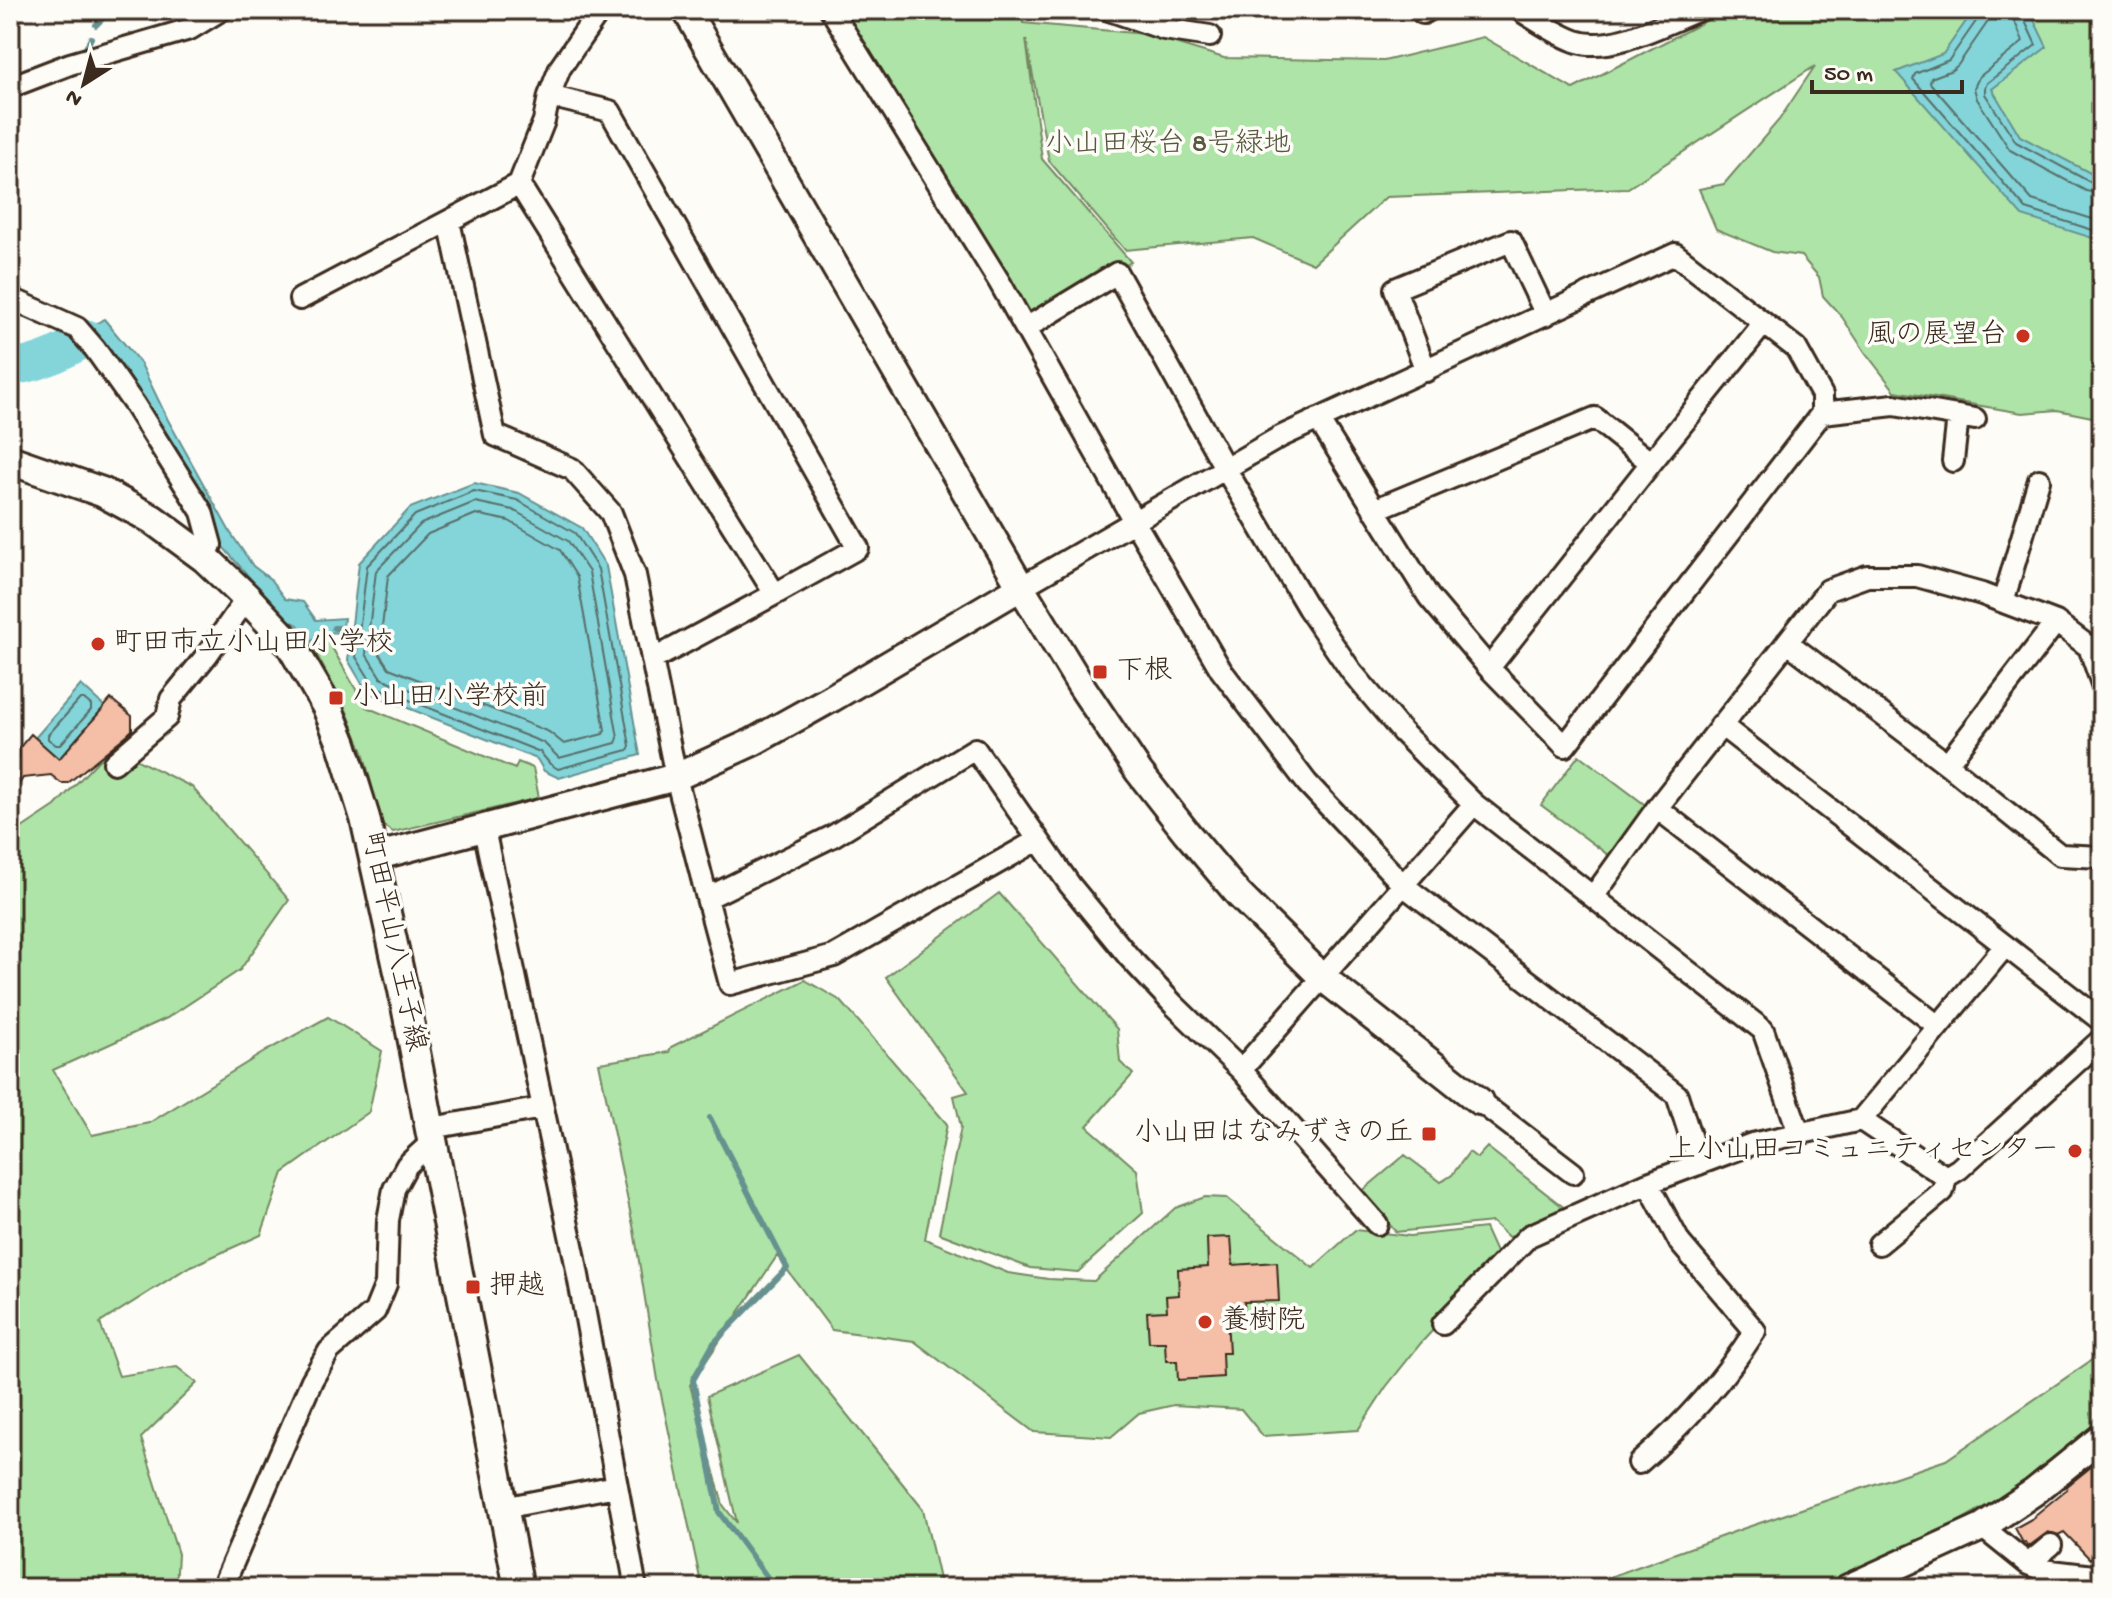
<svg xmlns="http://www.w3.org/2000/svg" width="2112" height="1598" font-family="'Gochi Hand','Klee One',sans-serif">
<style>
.green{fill:#aee4a7;stroke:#748762;stroke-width:2}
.water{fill:#83d5da;stroke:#66918f;stroke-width:2}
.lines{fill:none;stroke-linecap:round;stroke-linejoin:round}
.shore{stroke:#586e69;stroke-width:2}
.stream{stroke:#66918f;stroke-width:6}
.river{stroke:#83d5da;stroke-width:36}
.building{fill:#f4bea7;stroke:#3b2a1e;stroke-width:2}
.minor-casing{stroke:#3b2a1e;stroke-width:26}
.tertiary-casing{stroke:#3b2a1e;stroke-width:32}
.secondary-casing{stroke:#3b2a1e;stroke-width:34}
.minor{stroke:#fdfcf7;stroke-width:20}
.tertiary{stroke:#fdfcf7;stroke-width:26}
.secondary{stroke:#fdfcf7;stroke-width:28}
.poi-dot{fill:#c8321e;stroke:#fdfcf7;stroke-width:3}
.labels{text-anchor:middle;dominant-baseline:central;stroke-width:7;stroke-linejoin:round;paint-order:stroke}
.park-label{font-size:28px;fill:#585840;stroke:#fdfcf7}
.poi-label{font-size:28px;fill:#3b2a1e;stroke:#fdfcf7;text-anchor:start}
.street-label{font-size:28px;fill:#3b2a1e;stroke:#fdfcf7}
</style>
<rect width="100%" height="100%" fill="#fdfcf7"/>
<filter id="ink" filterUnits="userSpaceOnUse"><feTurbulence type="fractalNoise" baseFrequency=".0125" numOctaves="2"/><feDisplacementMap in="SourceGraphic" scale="16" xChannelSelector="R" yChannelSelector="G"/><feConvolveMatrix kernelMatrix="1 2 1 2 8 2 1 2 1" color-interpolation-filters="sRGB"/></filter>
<g filter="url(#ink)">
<!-- green -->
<path class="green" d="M834,10H1021L1023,23L1145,34L1224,58L1384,61L1483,37L1573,89L1727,10H2102V419L2057,410L2022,413L1895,391L1865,352L1842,317L1823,296L1819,277L1801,256L1772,252L1716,229L1699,189L1724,184L1779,120L1815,66L1628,188L1386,197L1313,264L1253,238L1125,250L1049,161L1026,39L1042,159L1131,262L1028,323Z
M326,637L366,707L515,769L518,762L533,768L539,798L393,832L382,825L363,752L347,712L311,644Z
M111,747L192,787L289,900L240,970L167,1018L53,1070L92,1135L149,1123L266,1051L328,1017L382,1051L369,1112L283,1173L261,1235L187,1268L100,1323L119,1376L177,1367L197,1383L141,1438L178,1554L176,1588H10V836L55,806Z
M1579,755L1648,807L1611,857L1541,805Z
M999,893L1117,1029L1120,1062L1133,1074L1087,1126L1137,1170L1143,1213L1078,1272L1030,1268L939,1233L961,1127L954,1096L968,1092L886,977Z
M805,980L841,1001L947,1124L925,1239L1008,1273L1048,1279L1094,1281L1175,1208L1205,1197L1227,1198L1313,1268L1355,1230L1410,1236L1485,1228L1499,1259L1421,1343L1386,1387L1358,1430L1263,1436L1241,1409L1174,1405L1139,1413L1111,1437L1034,1432L914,1341L832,1330L777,1256L690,1385L723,1505L737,1523L707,1396L799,1355L923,1509L941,1588H702L658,1380L634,1230L599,1063L669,1052L671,1047Z
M1487,1147L1567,1210L1526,1224L1513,1241L1492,1222L1396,1232L1361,1192L1405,1155L1441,1182L1452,1175L1469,1152L1477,1158Z
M2102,1353V1421L2012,1491L1936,1534L1817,1588H1591L1607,1578L1742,1529L1946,1460Z"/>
<!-- water -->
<path class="water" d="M1974,10H2031L2032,16L2047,47L1992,89L2020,136L2094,175L2102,176V241L2022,216L1896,72L1943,54Z
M104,319L141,364L168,420L230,532L253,566L270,579L285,599L303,602L316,620L344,618L342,633L323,632L324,635L308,643L298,625L285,618L223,547L207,501L80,346C54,367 44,372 10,375V367L35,364L53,356L73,337Z
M474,483L519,493L582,528L606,566L640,755L559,778L544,771L537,759L367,692L348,660L359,563L410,508Z
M81,685L105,707L59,759L35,738Z"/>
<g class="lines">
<!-- shore -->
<path class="shore" d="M1980,10L1979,17L1949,60L1915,74L1913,79L2026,209L2102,233
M1990,10L1987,23L1958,65L1952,70L1931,78L1930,83L2032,200L2102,222
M2013,10L2015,22L2023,42L1979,77L1974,88L1977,99L2010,150L2086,191L2102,194
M2023,10L2024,19L2036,45L1987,83L1985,88V94L2016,142L2090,182L2102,183
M474,491L517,500L575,533L598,569L630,746L628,750L558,769L550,764L540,752L374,686L356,657L367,566L415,515Z
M475,502L513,510L568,541L589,572L618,738L616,743L559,758L544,743L381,678L366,654L376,571L421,524Z
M476,514L509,521L560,550L577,577L605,730L603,734L564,744L549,732L389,668L379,653L388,576L428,534Z
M80,699H84L91,705V710L60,745H56L48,739V735Z"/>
<!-- stream -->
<path class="stream" d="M96,25L111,10
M81,55L83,54L91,38
M334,628H351
M710,1118L787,1268L714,1343L693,1380L719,1512L775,1588"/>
<!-- river -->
<path class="river" d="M10,367C38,366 64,351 88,338"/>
</g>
<!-- building -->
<path class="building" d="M111,699L132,716V730L128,734L68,783H61L51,775L23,778L10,798V757L19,758V748L31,734L59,759Z
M1231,1237L1233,1265L1277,1262L1279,1301L1244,1302L1245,1316L1227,1317L1229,1353H1222L1223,1377L1178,1380L1177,1361H1166L1165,1342H1149L1147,1312L1167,1311L1166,1296L1179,1295L1178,1269L1208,1267L1207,1238Z
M2102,1458V1547L2090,1559L2064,1532L2058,1535L2048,1532L2028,1547L2025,1542L2023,1543L2015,1528L2035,1517L2034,1516L2067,1489L2066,1487Z"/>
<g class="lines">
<!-- minor casing -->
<g class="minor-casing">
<path id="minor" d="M831,10L1000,283L1134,521L1221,670L1307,783L1403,885L1677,1095L1699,1164
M1109,10L1164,29L1210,36
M1520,10C1537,21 1556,34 1575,41C1610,54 1666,23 1699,10
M1423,13L1428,10
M10,87L70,64L190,29L221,10
M549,96L610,111L858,548L775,594
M519,184L775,594L652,660
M449,221L495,435L572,469L611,513L635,575L676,777L707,898L833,836L975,749L1070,885L1129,957L1174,1005L1241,1070L1377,1224
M10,298L77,328L95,349L134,404L202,512L211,545L205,558
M300,299L519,184L544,121L549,96L560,68L600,10
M1026,328L1117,273L1225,468L1308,608L1351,671L1402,732L1474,804L1763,1030L1799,1133
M1426,371L1395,289L1511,241L1546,315
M1822,413L1894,405L1975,419
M1953,461L1958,416
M1374,510L1595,418L1651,463
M1021,587L1280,437C1412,376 1544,316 1675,254L1796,348L1822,395V413L1565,746L1489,668L1429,597L1318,419
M2003,602L2039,480
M1787,642L1947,764L2060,855L2102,857
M1489,668L1651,463L1764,323
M1721,725L2102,1021
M114,763L167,717L171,699L207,655L247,598
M1947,764L2056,622
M1657,808L1938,1026
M484,829L574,1254L636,1588
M1593,897L1657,808L1828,590L1867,576H1917L1982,594L2056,622L2089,647L2102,684
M707,898L730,984L834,956L1038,840
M1241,1070L1474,804
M1479,1101L1573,1173
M1861,1120L2005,946
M432,1128L542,1108
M1946,1177L1959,1169L2102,1039
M1879,1244L1943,1191L1946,1177
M1443,1324L1529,1236L1648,1183L1752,1144L1861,1120L1946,1177
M1639,1463C1684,1424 1723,1381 1755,1331L1680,1243L1648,1183
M503,1508L616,1486
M1982,1527L2028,1564L2043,1570L2102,1577
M2028,1564L2051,1545
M222,1588L312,1380L329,1351L375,1311L386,1284L388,1220L394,1189L407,1165L433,1141"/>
</g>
<!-- tertiary casing -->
<g class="tertiary-casing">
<path id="tertiary" d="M686,10L1021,587L1080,684L1139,772L1186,832L1239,895L1322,977L1479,1101
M374,857L676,777L753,742L832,698L1021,587
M1848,1588L1982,1527L2034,1492L2102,1437"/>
</g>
<!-- secondary casing -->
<g class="secondary-casing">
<path id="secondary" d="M10,460L102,492L152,519L205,558L247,598L291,645L327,707L342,744L365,818L403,990L519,1588"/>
</g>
<!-- minor -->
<use href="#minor" class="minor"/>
<!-- tertiary -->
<use href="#tertiary" class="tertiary"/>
<!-- secondary -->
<use href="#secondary" class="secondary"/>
</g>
</g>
<!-- markers -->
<g class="poi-dot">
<circle cx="2023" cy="336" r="8"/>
<circle cx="98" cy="644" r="8"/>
<rect x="1092" y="664" width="16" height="16" rx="4"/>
<rect x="328" y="690" width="16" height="16" rx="4"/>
<rect x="1421" y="1126" width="16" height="16" rx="4"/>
<circle cx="2075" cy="1151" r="8"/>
<rect x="465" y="1279" width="16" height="16" rx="4"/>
<circle cx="1205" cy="1322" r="8"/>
</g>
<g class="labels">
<!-- park labels -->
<g class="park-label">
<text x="1168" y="145">小山田桜台 8号緑地</text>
</g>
<!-- poi labels -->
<g class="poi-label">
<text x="2007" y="336" text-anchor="end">風の展望台</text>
<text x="114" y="644">町田市立小山田小学校</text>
<text x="1116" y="672">下根</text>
<text x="352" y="698">小山田小学校前</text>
<text x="1413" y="1134" text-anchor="end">小山田はなみずきの丘</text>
<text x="2059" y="1151" text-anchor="end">上小山田コミュニティセンター</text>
<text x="489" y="1287">押越</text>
<text x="1221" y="1322">養樹院</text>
</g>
<!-- street labels -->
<g class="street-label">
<text transform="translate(392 942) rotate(78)">町田平山八王子線</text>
</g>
</g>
<!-- margin -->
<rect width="2112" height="1598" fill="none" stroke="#fdfcf7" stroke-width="40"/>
<rect x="20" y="20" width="2072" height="1558" fill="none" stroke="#3b2a1e" stroke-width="3" filter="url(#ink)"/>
<!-- north arrow -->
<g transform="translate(84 84) rotate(216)" stroke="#fdfcf7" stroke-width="6" paint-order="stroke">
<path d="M0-6L14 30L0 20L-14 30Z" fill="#3b2a1e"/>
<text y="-12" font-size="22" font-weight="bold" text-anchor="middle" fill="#3b2a1e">N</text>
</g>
<!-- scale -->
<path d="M1812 80v12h150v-12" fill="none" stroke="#3b2a1e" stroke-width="4"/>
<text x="1824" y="80" font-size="24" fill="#3b2a1e" stroke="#fdfcf7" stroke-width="6" paint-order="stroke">50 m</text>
</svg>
